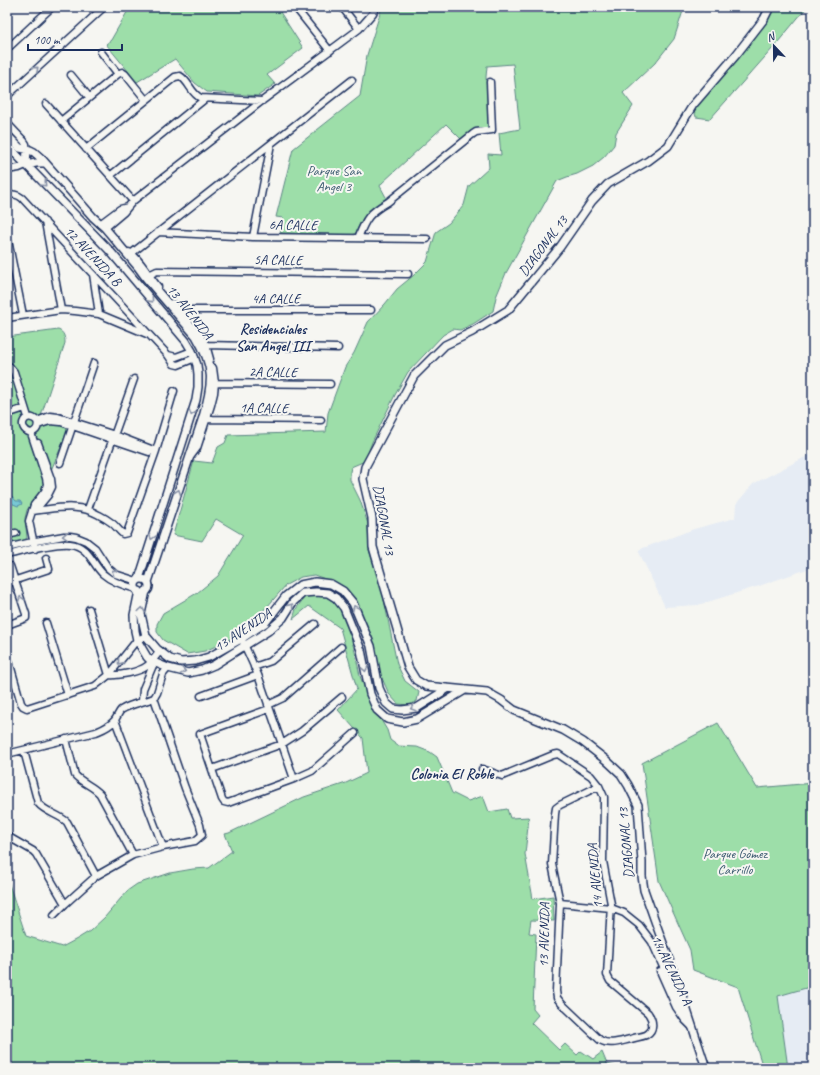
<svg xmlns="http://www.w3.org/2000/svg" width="820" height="1075" font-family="Caveat,sans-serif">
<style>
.built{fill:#e6ecf4}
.green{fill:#9ddea9;stroke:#5c8684}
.water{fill:#78c8d4;stroke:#538ba5}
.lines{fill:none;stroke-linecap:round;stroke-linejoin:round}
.minor-casing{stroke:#1b2f5e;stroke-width:9}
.tertiary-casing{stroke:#1b2f5e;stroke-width:10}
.minor{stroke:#f6f6f2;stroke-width:6}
.tertiary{stroke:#f6f6f2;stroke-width:7}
.oneway{stroke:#8892a8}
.labels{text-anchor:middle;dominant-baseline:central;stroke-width:4;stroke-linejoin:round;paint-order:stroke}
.park-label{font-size:14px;fill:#3c5b71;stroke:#f6f6f2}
.street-label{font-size:14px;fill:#1b2f5e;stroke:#f6f6f2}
.neighbourhood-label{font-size:15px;font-weight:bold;fill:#1b2f5e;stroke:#f6f6f2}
</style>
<rect width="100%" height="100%" fill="#f6f6f2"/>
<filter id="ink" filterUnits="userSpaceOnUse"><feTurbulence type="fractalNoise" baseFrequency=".025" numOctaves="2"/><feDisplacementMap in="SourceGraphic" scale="8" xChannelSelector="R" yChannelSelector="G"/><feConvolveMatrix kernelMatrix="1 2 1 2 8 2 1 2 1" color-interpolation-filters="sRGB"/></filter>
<g filter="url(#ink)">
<!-- built -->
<path class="built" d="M813,453V567L759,586L698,605L665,607L638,550L694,529L735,518L736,504L753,484Z
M813,986V1068H788L778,996Z"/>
<!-- green -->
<path class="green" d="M130,7H287L280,12L303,48L267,75L275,84L258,96L207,92L195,83L175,59L137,82L106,44L111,40Z
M382,7H687L683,11L674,39L655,63L623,93L633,106L616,133L614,145L604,157L593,166L577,174L567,177L557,181L506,273L496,297L493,311L473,324L460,330L453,329L443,335L408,372L395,395L372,442L365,461L351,467L350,472V480L360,500L368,524L369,550L382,590L397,664L405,681L419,692L417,701L410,705L398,704L389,694L378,669L365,623L331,581L314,575L301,577L286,585L267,607L227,641L205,651L187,654L163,640L157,632V624L163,613L197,593L218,576L243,535L216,519L202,541L173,535L194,461L212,463L218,447L225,443L228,435L326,432L328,413L345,367L354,353L368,322L385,304L397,289L414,275L427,262L436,232L449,223L464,205L469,186L489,168L488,154L501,155L499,133L520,129L513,64L487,66L486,77L489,128L462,140L446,124L382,183L380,186L387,199C376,206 366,212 360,224C357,228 358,231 354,235L280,233L283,218L276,217L293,149L360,96L367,55Z
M764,7H807L773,48L710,119L696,117L693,106L748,38L760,18Z
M58,330C64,332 65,337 65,343L41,416L54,423L66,426L67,428L68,431L45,484L27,510L25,518L27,538L24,540L7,543V337Z
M322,594L335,603L344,613L355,652L360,676L368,697L373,709L381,720L387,730L390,740L398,746L417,747L430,752L437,757L452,793L468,801L483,796L489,812L507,809L510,818L529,817L525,854L533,899L553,896L554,921L531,920L529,933L536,934L533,1009L538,1015L531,1023L559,1050L565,1044L577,1055L581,1051L593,1059L602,1052L607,1064L615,1066L616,1068H7V878L26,936L62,947L77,939L90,931L105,917L127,891L137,884L170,873L193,869L209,868L232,851L225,834L229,833L304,797L346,783L367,773L363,738L338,710L357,689L340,628L309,606L293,619L296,609L306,595Z
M718,723L757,788L813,783V986L778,996L788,1068H763L738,987L693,970L690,950L659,881L642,763Z"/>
<!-- water -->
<path class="water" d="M9,495H11L16,501H20L22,504L18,506L11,503L10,501L7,499V496Z"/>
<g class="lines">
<!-- minor casing -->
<g class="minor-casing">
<path id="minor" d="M295,7L330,51
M342,7L359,29
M7,49L52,7
M101,52L118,74
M71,75L89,97
M7,96L104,7
M46,104L133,201
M61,121L118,74L122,72L125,74L146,100
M7,123L24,141L26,144L27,150
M86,149L175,77L180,76C189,81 191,94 201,98L262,101
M7,170L19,168L26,165
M110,176L205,99
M7,195C13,194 17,194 22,198L168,355L174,364L178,365L195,358
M45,222L61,310
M100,224L120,209L128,207
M105,228L124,212L128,207L133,201L262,101L359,29L373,13L376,7
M158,232L253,237L427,239
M253,237L271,144
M7,238L9,245L23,315
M358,238C366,218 369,213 388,202L473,134L476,132L492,130L490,82
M129,252C138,256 151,279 158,287
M132,253L352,80
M93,274L99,314
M149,275L157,271L408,274
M172,303L198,333L206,345L210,359
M183,315L191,310H371
M7,318L61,310L75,311L99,314L147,334
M206,345L338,348
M168,355L176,357L192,351
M7,365L9,366L14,372L28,417
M215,383L330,384
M7,414L25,408
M207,419L321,420
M37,421L50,416L58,417L115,435L156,451
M38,425L50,421L61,422L149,452
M31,433C37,431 39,427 37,421C26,410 15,428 31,433L46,478L47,484L45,491L34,505L29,521L35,549
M191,456L197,448L211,405L214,393L215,383L213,368
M60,463L94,363
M88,509L134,379
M34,510L38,507L48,495L52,487L51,479L38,443
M32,511C55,509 77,502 99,515C103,517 108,520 112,523C116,526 119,531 123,534L127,533L156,451L174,391
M7,535L16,533
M7,548L36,541L64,536H70L76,537L86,541L95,548L108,568L115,574L137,581
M7,555C24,551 54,542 70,544C89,546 92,564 103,574C112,582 125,586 136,589
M7,583L49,569L46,558
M89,609L109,675
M46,623L68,695
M7,625L26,618V614L10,566
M243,642L258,675L294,779
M7,654L21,703L23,706L27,708L95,686L109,675L137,640L146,636
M254,667L271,661L315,624
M109,675C119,676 139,672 147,666C152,662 156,656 160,651
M201,696L258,675
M142,701L143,689L154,663
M268,705L283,698L341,647
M269,709L200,734L222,799L224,802L228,803L294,779L312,771L355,733
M115,720L163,847
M66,739L75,775C82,783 93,786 100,794L133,855
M24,751L38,803C45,812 58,814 67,822L96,876
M7,754L96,732C103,729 109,727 114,721C117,718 118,713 121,710C130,704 144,702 154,698L157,693L163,674L168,668
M212,769L282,744L302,731L342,697
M482,769L502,776L553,755L558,754L591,776L599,786L604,797V803L603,861L611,904L607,975L610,981L648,1013C653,1020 655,1030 646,1035C641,1037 636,1037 631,1039C621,1041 610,1046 600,1040L562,1004L557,998L556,991L560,903L552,864L555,814L556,808L560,805L599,786
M7,836L33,851L36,854L65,904
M560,903L611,908L624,913L639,925L652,942L679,1003L688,1016
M54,915L65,904L96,876L133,855L163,847L195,841L202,835L200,825L185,788L154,698
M660,971L676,1007L685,1020L692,1027"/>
</g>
<!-- tertiary casing -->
<g class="tertiary-casing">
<path id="tertiary" d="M7,135L20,148L30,150L34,152L42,159L93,217L105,228L138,267L146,278L196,336C215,368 213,383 203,417L148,582
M7,145L110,251L186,341L192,351L197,365L198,374V387L196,400L139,579
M27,150L26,165L36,163H45
M135 586a7 7 0 1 1 14 0a7 7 0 1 1-14 0Z
M139,591L134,615L135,631L137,640L147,657L151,661L168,668L188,673L202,670L214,665L268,631L283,618L293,602L303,593L316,592L328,593L336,598L344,608L361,650L370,694L377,710L387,719L403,722L417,719L465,690
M146,591L141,614L146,636L157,649L170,659L181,662L195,661L209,657L241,639L265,623L286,596L300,585L315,582L331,584L343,591L353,603L371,646L379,688L386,703L393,709L402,710L417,708L447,689
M706,1068L682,995L660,935L644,890L642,876V862L638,805L628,785L621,774L606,760L583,742L563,730L514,710L501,700L487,692L426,686L416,680L408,667L395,622L373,547L372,518L363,479L365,467L414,376L445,345L472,332L508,310L560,247L592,201L608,184L648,161L668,146L693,105L736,55L764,19L770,7"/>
</g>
<!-- minor -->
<use href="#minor" class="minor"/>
<!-- tertiary -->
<use href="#tertiary" class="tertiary"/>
</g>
<!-- one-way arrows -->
<defs><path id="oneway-chevron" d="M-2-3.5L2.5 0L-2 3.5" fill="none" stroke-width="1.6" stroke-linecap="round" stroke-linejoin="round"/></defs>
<g class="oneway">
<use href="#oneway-chevron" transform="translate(36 69) rotate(-42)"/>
<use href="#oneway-chevron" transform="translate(44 184) rotate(46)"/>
<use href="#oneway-chevron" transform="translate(151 300) rotate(49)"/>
<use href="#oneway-chevron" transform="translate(192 413) rotate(108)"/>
<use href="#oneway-chevron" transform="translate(178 492) rotate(-71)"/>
<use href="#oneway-chevron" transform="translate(65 536) rotate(177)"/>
<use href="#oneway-chevron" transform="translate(152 537) rotate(107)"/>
<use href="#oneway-chevron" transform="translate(114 572) rotate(-147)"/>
<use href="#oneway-chevron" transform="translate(21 599) rotate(-108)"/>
<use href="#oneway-chevron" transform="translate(291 606) rotate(-55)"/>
<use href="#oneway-chevron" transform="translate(355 608) rotate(-114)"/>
<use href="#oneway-chevron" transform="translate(142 610) rotate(-81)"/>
<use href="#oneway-chevron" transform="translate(120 662) rotate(129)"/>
<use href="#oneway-chevron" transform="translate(365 669) rotate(79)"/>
<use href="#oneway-chevron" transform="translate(183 671) rotate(9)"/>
<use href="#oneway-chevron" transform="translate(413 708) rotate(164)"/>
</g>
</g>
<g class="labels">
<!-- park labels -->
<g class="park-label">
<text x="334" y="170">Parque San<tspan x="334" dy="16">Angel 3</tspan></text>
<text x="735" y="853">Parque Gómez<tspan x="735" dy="16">Carrillo</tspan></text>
</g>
<!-- street labels -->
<g class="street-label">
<text transform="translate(293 225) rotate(1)">6A CALLE</text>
<text transform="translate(543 246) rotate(-53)">DIAGONAL 13</text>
<text transform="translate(93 256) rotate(47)">12 AVENIDA B</text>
<text transform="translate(278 260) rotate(1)">5A CALLE</text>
<text x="276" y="298">4A CALLE</text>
<text transform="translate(190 312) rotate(52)">13 AVENIDA</text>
<text transform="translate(273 372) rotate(1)">2A CALLE</text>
<text transform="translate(264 408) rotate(1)">1A CALLE</text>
<text transform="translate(384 520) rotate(80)">DIAGONAL 13</text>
<text transform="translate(243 630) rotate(-34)">13 AVENIDA</text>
<text transform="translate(626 843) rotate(-95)">DIAGONAL 13</text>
<text transform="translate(595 876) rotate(-95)">14 AVENIDA</text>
<text transform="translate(544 935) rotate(-89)">13 AVENIDA</text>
<text transform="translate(672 970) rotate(64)">14 AVENIDA A</text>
</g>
<!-- neighbourhood labels -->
<g class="neighbourhood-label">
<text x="273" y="329">Residenciales<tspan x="273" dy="17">San Angel III</tspan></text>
<text x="452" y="774">Colonia El Roble</text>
</g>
</g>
<!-- margin -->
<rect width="820" height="1075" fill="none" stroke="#f6f6f2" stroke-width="24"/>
<rect x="12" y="12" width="796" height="1051" fill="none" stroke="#1b2f5e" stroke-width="1.5" filter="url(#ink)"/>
<!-- north arrow -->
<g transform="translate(774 46) rotate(338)" stroke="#f6f6f2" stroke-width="3" paint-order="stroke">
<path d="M0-3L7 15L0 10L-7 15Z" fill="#1b2f5e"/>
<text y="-6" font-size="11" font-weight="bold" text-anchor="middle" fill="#1b2f5e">N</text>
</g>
<!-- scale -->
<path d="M28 44v6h94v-6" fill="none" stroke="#1b2f5e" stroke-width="2"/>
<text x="34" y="44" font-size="12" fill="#1b2f5e" stroke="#f6f6f2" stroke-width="3" paint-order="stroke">100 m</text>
</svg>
